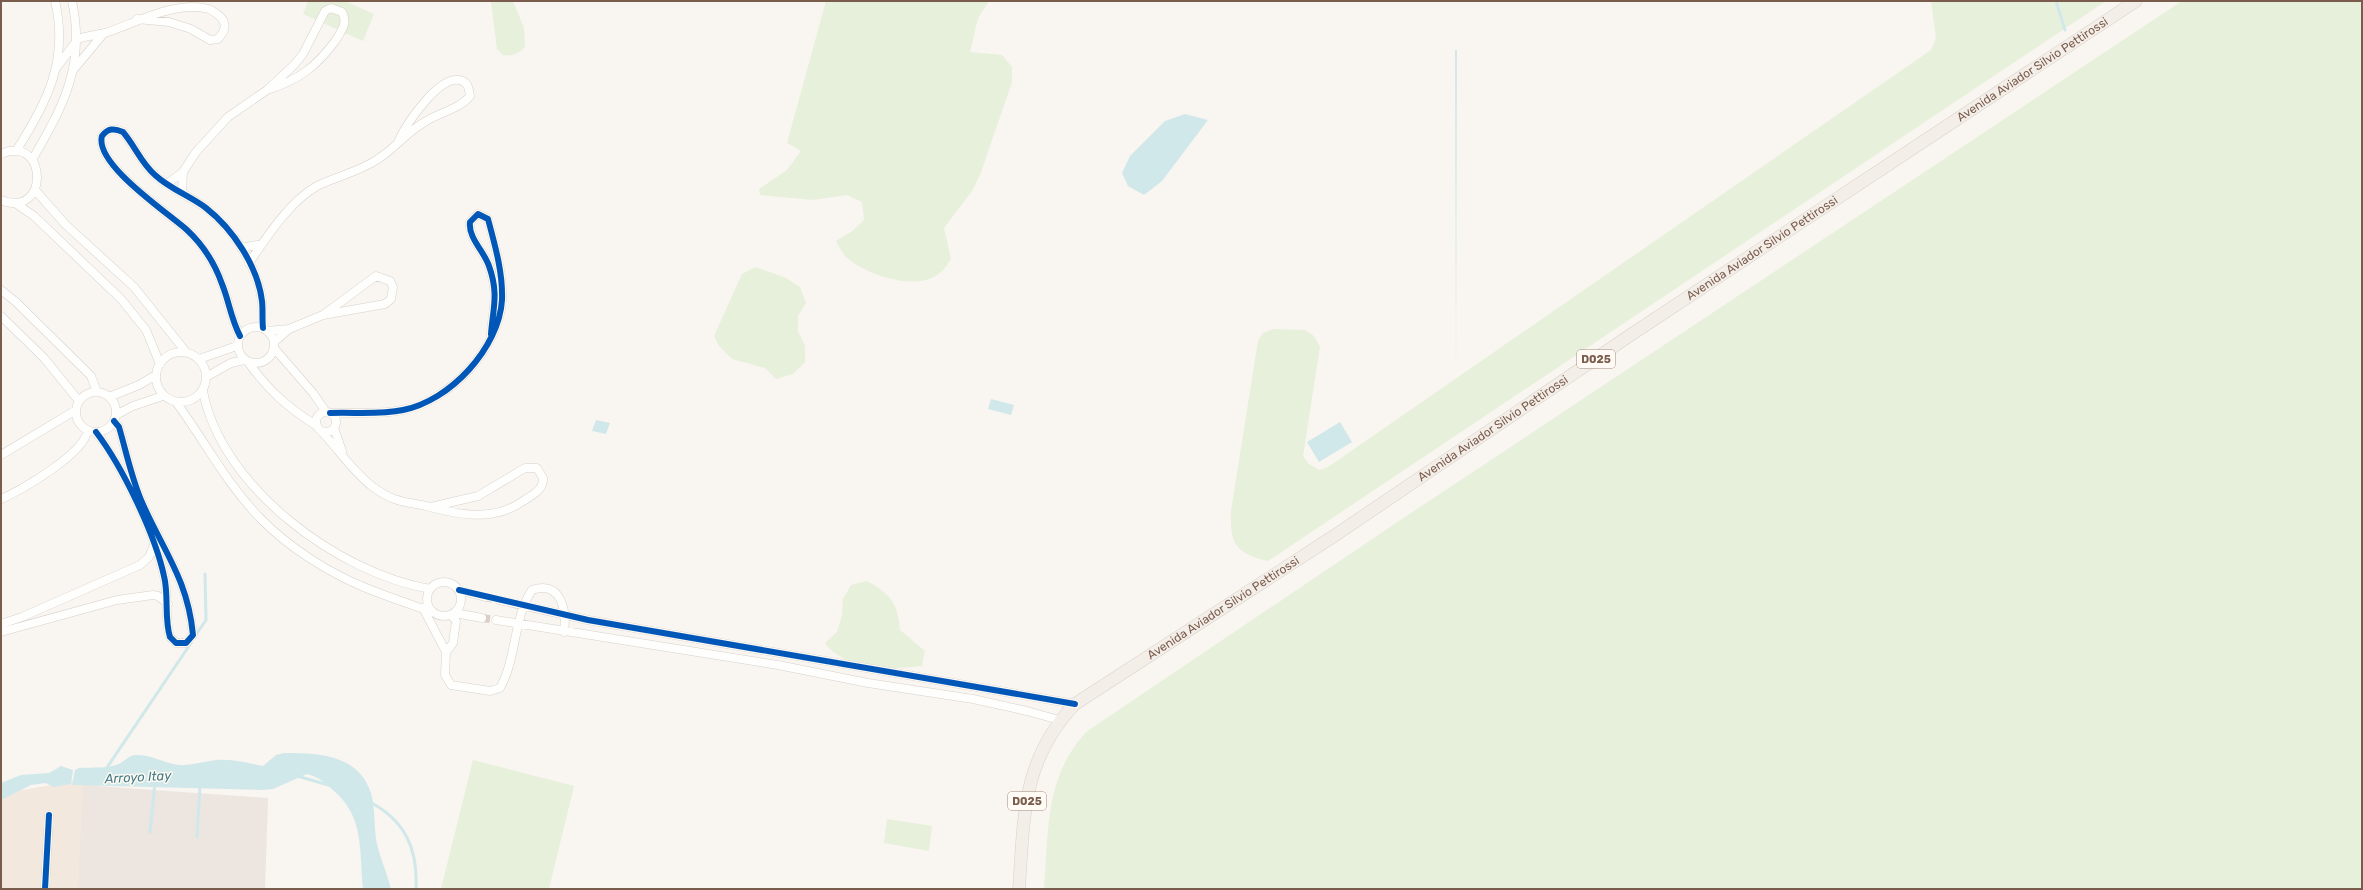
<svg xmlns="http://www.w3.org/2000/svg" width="2363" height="890" font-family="Rubik,sans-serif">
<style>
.residential{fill:#f2e8de}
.industrial{fill:#ede5e0}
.green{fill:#e7f0db}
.water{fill:#d0e8ea}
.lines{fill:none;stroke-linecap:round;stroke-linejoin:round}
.stream{stroke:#d0e8ea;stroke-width:3}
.street-tunnel{stroke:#d9cfc7;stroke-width:8;stroke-dasharray:8 4;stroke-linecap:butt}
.street-casing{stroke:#d7d1cb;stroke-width:9}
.primary-casing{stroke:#dad1cc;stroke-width:13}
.street{stroke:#fefefd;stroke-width:8}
.primary{stroke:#f3eee8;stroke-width:12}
.cycleway-casing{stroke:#fffaf3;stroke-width:8}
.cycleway{stroke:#0057b8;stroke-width:6}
.labels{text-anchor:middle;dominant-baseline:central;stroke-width:3;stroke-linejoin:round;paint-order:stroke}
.shield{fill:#fffaf3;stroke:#a28b7f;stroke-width:1}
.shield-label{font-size:11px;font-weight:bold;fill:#7a5c4d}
.street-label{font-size:12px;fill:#7a5c4d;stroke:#fffaf3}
.water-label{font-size:13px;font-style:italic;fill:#437c86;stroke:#fffaf3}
</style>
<rect width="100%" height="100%" fill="#f9f5f0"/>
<!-- residential -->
<path class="residential" d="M98,777L91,889H1V787L23,790Z"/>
<!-- industrial -->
<path class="industrial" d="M83,785L268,798L265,889H78Z"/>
<!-- green -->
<path class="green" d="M308,1H345L374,14L363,41L303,14Z
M491,1H513L524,28L525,47C518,54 513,56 503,55L497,49Z
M826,1H989L978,18L970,52L1002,55L1012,67V82L980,175L972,191L944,228L951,259C948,263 945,269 941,272C919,293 865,275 846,257C842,253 839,246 836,241L851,232L864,220L862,202L847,195L813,200L760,195L759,189L787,170L801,151L787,143Z
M1931,1H2106L1268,561C1235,553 1230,544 1231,511L1258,341L1263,333L1273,329L1305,330L1314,336L1320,347L1303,456L1309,464L1319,470L1328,467L1931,50L1936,38Z
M2182,1H2362V889H1044C1049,831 1044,778 1086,732L1396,523Z
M756,267L786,278L800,287L806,303L798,316V331L805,346V362L793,374L776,379L765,368L732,359L719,346L714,336L742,274Z
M867,581C891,594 898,604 900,630L925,651L922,666C893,670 844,670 825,643L837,632L842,615L843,599L851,585Z
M473,760L574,786L549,889H441Z
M887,819L932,826L929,851L884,843Z"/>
<!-- water -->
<path class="water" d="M1455,50H1457L1456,372Z
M1185,114L1208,120L1162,181L1144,195L1128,186L1122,173L1130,156L1165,121Z
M991,399L1014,405L1011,415L988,409Z
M596,420L610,423L606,434L592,431Z
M1340,422L1352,442L1319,462L1307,442Z
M284,753C318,753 358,754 371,793C375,807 374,824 376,839C379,856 387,872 391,889H363C359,851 365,817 333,790C325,782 318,777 307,774L273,789L261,790L72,785L75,770L79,768C92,767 107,769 119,764C125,761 128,756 135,755C150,754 164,763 178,765C192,766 204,761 217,760C232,759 248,763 263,766L276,755Z
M61,766L73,770L71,784L53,787L46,783L31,785L1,800V783L21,775L49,773Z"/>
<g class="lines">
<!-- stream -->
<path class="stream" d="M2056,1L2065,30
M195,636L206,620L205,574
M106,769L191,643
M297,776L332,786
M368,801C405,820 418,848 416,889
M150,832L155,782
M197,837L200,785"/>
<!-- street-tunnel -->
<path class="street-tunnel" d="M485,597L499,600
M482,618L496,620"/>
<!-- street casing -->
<g class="street-casing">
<path id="street" d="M57,67L78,39C86,36 96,35 105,33C137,23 174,0 209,9C214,12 220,15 223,20C227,28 223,33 218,39L210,40L191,29L169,22L137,19
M74,69L104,33
M16,151C47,103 69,60 55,1
M1,154C48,133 50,220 1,200
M32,160C63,107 86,65 72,1
M167,184L183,172L196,152L228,117L267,90L294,65L303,54L325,11L331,8L342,12C348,23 342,30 336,40C317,66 299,80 267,90
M35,190L66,225L134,287L186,352
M182,192L183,172
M15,203L34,216L121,299L146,330L160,364
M241,248L262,244
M249,263C266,238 290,201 317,186C337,176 359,172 378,159C394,149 406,133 423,123C437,113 460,109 470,96C469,89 468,81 459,80C438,77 407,123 399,140
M1,290L16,302L91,376L97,392
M1,316L44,358L79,401
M238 345a18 18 0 1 1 36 0a18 18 0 1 1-36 0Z
M267,331L289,329
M240,336C231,319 229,301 222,284C215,264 202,244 187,230C168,213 94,164 102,136C108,128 114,128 123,132C135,146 141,163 155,175C170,189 190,196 206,208C233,229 258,267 262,301C263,310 262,319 263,328
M274,342L289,329L323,315L376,276L390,281L393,287L391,299L385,304L323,315
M274,348L313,393L326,412
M156 377a25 25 0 1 1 50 0a25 25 0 1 1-50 0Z
M199,359L237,346
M248,362C269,391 287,407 317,426
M206,377L231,363L244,360
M203,391C221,487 338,573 430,589
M76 412a20 20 0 1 1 40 0a20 20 0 1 1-40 0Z
M109,397L139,385L156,375
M176,402C204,440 226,483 260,518C288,547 329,573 366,588C388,597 410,604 432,612
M316 422a10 10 0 1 1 20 0a10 10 0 1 1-20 0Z
M330,413C354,412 379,415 403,410C450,401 499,348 502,300C503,273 495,245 488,219L478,214L470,222C468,238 484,251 489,266C499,294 493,308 491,334
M116,415L133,406L163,396
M334,428L342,451
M96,432C122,466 155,534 164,576C169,596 164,618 170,637L176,643H186L193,635C188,579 162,549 141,500C131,476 126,451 119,427L114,421
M322,432C339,450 353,472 373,487C396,504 406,501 430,507C460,515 492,521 520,503C530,496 544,491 543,478L537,468H525L478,496L431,507
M1,455L76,410
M1,499C21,491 86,452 87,431
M427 599a17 17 0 1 1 34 0a17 17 0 1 1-34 0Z
M459,590L485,597
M499,600L588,620L1075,704
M423,608L446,652L445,675L451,685L490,691L500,688C517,658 513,618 532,590C561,580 567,610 564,632
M455,613L482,618
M496,620L778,665L868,683L973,699L1027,711L1059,720
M1,624L22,617L140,565L149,557L154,545
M1,632L117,600L153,595L158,596L168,604
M446,652L453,643L456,621L451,615
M45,889L49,815"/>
</g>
<!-- primary casing -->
<g class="primary-casing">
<g id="primary">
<path id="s1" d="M1019,889C1024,817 1022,759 1075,704L1337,534L1632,334L2136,1"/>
</g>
</g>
<!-- street -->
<use href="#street" class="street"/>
<!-- primary -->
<use href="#primary" class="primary"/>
<!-- cycleway casing -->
<g class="cycleway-casing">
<path id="cycleway" d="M240,336C231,319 229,301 222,284C215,264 202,244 187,230C168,213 94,164 102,136C108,128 114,128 123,132C135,146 141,163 155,175C170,189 190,196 206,208C233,229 258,267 262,301C263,310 262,319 263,328
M330,413C354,412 379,415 403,410C450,401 499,348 502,300C503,273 495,245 488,219L478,214L470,222C468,238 484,251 489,266C499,294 493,308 491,334
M96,432C122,466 155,534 164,576C169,596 164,618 170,637L176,643H186L193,635C188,579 162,549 141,500C131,476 126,451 119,427L114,421
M459,590L588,620L1075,704
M45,889L49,815"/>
</g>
<!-- cycleway -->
<use href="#cycleway" class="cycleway"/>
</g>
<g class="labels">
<!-- shield labels -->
<g class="shield">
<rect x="1577" y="350" width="38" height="18" rx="3"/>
<rect x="1008" y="792" width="38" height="18" rx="3"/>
</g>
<g class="shield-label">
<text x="1596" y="359">D025</text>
<text x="1027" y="801">D025</text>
</g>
<!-- street labels -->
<g class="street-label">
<text stroke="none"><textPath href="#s1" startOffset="1347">Avenida Aviador Silvio Pettirossi</textPath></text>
<text stroke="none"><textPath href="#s1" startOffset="1023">Avenida Aviador Silvio Pettirossi</textPath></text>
<text stroke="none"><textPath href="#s1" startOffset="699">Avenida Aviador Silvio Pettirossi</textPath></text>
<text stroke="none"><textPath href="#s1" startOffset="375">Avenida Aviador Silvio Pettirossi</textPath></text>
</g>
<!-- water labels -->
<g class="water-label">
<text transform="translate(138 777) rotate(-3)">Arroyo Itay</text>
</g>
</g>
<!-- border -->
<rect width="2363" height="890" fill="none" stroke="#7a5c4d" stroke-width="4"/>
</svg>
